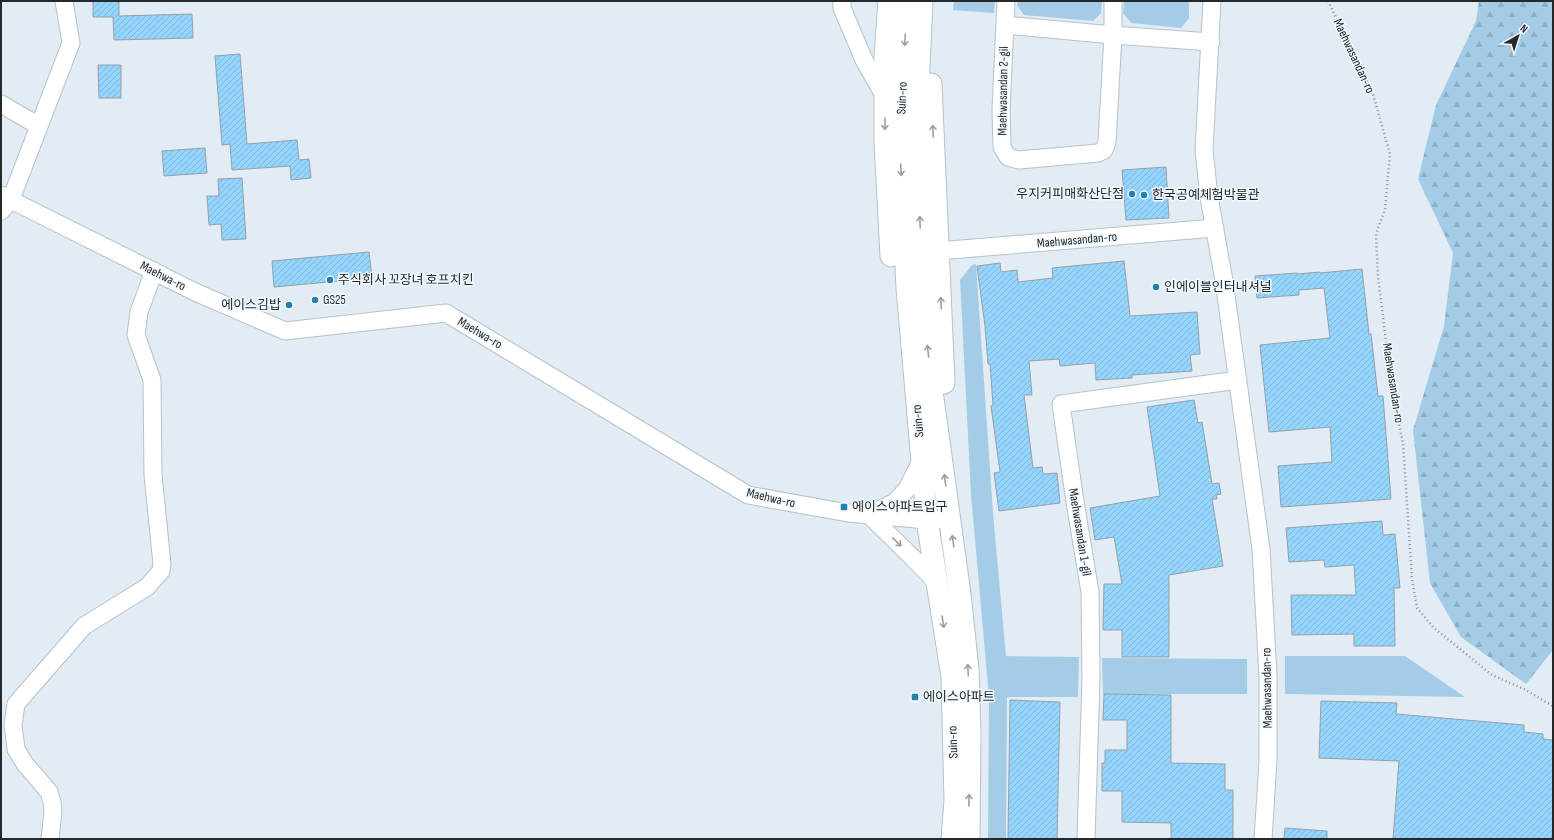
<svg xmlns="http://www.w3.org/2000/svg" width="1554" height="840" font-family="'Sofia Sans Condensed','Noto Sans KR',sans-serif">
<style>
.green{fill:#a5cce6}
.forest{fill:url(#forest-firs)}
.building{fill:url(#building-hatch);stroke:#95a0a7}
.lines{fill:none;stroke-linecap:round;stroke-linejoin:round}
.minor-casing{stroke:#b6c2c9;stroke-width:19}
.major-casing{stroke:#b6c2c9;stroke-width:23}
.path{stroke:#889096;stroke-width:2.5;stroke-dasharray:1 3;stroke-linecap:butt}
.minor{stroke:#fff;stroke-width:17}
.major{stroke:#fff;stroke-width:21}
.oneway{stroke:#9c9ea0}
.poi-dot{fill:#277fad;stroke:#f2f9fe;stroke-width:1.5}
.labels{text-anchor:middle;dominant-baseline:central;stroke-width:3;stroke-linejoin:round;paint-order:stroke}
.street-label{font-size:13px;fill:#24282b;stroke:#f2f9fe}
.poi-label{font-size:13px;fill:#24282b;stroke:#f2f9fe;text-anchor:start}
</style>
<defs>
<pattern id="forest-firs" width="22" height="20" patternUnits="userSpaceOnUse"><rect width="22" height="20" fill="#a5cce6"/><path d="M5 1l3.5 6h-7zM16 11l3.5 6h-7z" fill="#8eafc5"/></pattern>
<pattern id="building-hatch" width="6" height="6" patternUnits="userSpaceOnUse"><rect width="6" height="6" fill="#94d4fd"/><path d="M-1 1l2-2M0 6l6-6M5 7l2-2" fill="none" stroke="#7fb6d9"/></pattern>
</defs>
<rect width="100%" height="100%" fill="#e1ecf4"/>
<!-- green -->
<path class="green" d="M954,1H995L994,13L953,10Z
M1018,1H1102L1101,13L1093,21L1024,15L1017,5Z
M1124,1H1189V18L1181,28L1131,23L1123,13Z
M976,264L993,513L1006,656L1079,657L1078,697H1007L1006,839H988L989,697L971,494L960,280L972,265Z
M1285,656H1405L1465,697L1285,694Z
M1102,658L1247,659V694H1103Z"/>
<!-- forest -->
<path class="forest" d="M1479,1H1553V650L1526,684L1461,637L1430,583L1413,430L1444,326L1453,253L1418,179L1436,105L1476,21Z"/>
<!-- building -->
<path class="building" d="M93,1H119V16L192,14L193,38L114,40L113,17H93Z
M240,54L247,144L297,140L299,160L309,159L311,178L291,180L290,166L232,170L230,144L222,145L215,56Z
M98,65H121V98H99Z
M205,148L207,173L164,176L162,151Z
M1166,167L1169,218L1126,220L1122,170Z
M242,178L246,239L222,240L221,224L209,225L207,196H219L218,179Z
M369,252L372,278L274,287L272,261Z
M1124,261L1130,316L1197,312L1200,354L1190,355L1192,371L1132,375V378L1096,380L1095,363L1060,366L1059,359L1029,361L1032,395H1024L1033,468L1042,467L1043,474L1057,473L1060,503L999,511L994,473L1000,472L991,406L993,405L990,364H988L985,326L977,266L1000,263L1001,272L1017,270L1018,282L1053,278L1052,268Z
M1362,269L1369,334H1371L1378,396H1383L1391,499L1281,507L1278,466L1332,462L1330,427L1269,432L1260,345L1330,338L1324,288L1299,290V295L1257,298L1255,276L1297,273L1298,274L1320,272V273Z
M1194,400L1198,423L1202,422L1212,484L1219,483L1221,494L1216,495L1217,499H1212L1223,566L1169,575V657H1122V630H1103L1104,584H1122L1114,537L1095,540L1090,508L1160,496L1147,407Z
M1382,521L1383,535L1395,534L1400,588H1394L1395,646H1354V634L1292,635L1291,595H1356L1354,565L1325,567L1324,560L1289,562L1286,528Z
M1104,694L1171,695V763L1225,764V790H1233V839H1171V823L1122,822V791H1102V763H1105V750H1127V720H1103Z
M1010,700L1060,702L1057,839H1008Z
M1321,701L1397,703L1396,714L1524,725V732L1543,734V739L1553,740V820L1552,839H1393L1399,761L1319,758Z
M1285,828L1327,831V839H1284Z"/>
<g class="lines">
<!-- minor casing -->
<g class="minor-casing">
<path id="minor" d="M842,1V8L864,60L885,97
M1006,1L1001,110L1002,147L1008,157L1019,160L1098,153L1104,150L1107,142L1113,35V1
M1212,1L1204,150L1209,197L1224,281L1261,549L1268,676V761L1263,839
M1005,25L1113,35L1211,42
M1,104L39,126
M1,195L195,292L285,331L446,313L748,495L848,513L927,520L950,519
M1,211L11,199L71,43L64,1
M938,251L1215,228
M869,515L914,559L937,583
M869,515L895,502L907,489L922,459
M50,839L53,812L52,802L49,792L25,764L16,749L13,725L16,704L84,626L147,587L161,571L162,564L153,475L152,380L136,335L139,312L154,271
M1086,839L1091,679L1090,592L1075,502L1061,404L1238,380"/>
</g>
<!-- major casing -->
<g class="major-casing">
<path id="major" d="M889,1L885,56V143L891,256
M907,1L900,140L907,288L927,520L952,677L955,800L952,839
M922,1L916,133L924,315L931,384L960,594L968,669L970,733L969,839
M931,84L944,383"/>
</g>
<!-- path -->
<path class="path" d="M1328,1L1373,94L1390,154L1385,210L1376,234L1378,277L1393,397L1403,443L1412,579L1417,608L1434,628L1492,675L1524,689L1553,706"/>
<!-- minor -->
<use href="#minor" class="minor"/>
<!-- major -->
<use href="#major" class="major"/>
</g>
<!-- one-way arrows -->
<defs><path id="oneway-shaft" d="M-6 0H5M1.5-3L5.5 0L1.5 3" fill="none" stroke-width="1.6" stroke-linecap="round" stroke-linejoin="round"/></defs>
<g class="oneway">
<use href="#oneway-shaft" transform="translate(905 40) rotate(93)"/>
<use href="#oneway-shaft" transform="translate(885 124) rotate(91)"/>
<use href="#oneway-shaft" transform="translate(933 131) rotate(-93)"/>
<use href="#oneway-shaft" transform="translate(901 170) rotate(87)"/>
<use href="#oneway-shaft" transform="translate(920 222) rotate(-92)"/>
<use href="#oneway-shaft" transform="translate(941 303) rotate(-93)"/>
<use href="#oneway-shaft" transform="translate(928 351) rotate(-96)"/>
<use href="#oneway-shaft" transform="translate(945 480) rotate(-98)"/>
<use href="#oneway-shaft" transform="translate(953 541) rotate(-98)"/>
<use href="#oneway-shaft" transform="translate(897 542) rotate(44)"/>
<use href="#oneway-shaft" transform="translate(943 622) rotate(81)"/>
<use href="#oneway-shaft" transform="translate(968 670) rotate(-93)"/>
<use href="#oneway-shaft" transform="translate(969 800) rotate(-89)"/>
</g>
<!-- markers -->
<g class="poi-dot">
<circle cx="1132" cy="194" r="4"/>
<circle cx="1144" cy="195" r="4"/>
<circle cx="330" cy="280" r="4"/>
<circle cx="1156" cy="287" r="4"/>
<circle cx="315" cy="300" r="4"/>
<circle cx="289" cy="305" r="4"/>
<rect x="840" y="503" width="8" height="8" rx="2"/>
<rect x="911" y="693" width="8" height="8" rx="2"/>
</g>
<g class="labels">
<!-- street labels -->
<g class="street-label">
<text transform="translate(1354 56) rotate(65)">Maehwasandan-ro</text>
<text transform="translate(1003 91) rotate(-89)">Maehwasandan 2-gil</text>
<text transform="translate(902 98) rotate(-87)">Suin-ro</text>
<text transform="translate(1077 240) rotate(-5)">Maehwasandan-ro</text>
<text transform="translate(163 276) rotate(27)">Maehwa-ro</text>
<text transform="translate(480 333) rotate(31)">Maehwa-ro</text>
<text transform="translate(1393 383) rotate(81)">Maehwasandan-ro</text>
<text transform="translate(918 421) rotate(-95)">Suin-ro</text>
<text transform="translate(771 498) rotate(13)">Maehwa-ro</text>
<text transform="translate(1080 532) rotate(81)">Maehwasandan 1-gil</text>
<text transform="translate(1267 688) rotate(-91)">Maehwasandan-ro</text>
<text transform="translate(953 742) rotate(-92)">Suin-ro</text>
</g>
<!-- poi labels -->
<g class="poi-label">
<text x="1124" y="194" text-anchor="end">우지커피매화산단점</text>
<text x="1152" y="195">한국공예체험박물관</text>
<text x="338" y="280">주식회사 꼬장녀 호프치킨</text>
<text x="1164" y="287">인에이블인터내셔널</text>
<text x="323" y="300">GS25</text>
<text x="281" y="305" text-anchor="end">에이스김밥</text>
<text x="852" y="507">에이스아파트입구</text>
<text x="923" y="697">에이스아파트</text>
</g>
</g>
<!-- border -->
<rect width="1554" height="840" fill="none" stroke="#24282b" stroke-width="4"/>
<!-- north arrow -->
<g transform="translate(1518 36) rotate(39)" stroke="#f2f9fe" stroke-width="3" paint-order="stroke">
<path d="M0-3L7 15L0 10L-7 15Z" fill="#24282b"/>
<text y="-6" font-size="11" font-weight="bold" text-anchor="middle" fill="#24282b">N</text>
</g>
</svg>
